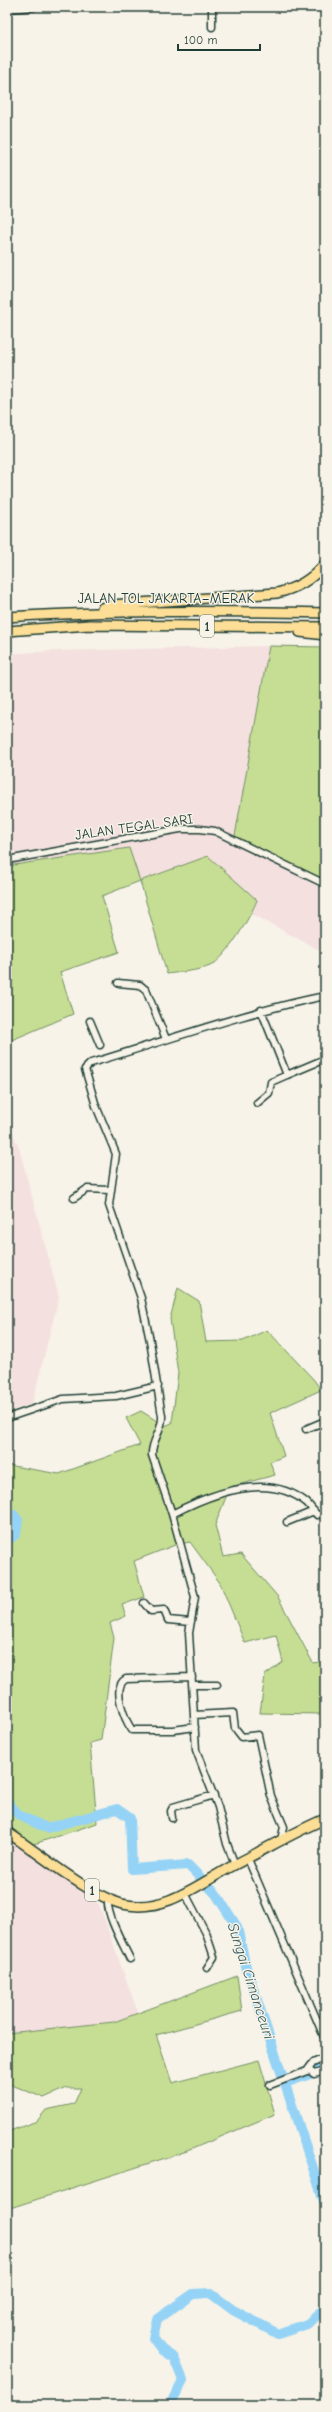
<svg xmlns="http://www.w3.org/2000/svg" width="332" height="2412" font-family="'Comic Neue',sans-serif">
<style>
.built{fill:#f4e0df}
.green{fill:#c6de93;stroke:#728e64}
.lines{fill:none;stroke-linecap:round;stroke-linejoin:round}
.river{stroke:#95d3f6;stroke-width:10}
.minor-casing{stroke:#1f3d34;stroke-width:9}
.highway-casing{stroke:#1f3d34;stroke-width:12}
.minor{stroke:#f7f3e8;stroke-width:6}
.highway{stroke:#fcde96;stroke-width:9}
.labels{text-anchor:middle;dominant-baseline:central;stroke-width:3;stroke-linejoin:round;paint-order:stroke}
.shield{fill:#f7f3e8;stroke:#60746a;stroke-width:1}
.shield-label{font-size:13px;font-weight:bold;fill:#1f3d34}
.street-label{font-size:14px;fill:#1f3d34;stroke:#f7f3e8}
.water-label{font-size:15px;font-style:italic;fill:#375b5b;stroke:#f7f3e8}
</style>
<rect width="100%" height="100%" fill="#f7f3e8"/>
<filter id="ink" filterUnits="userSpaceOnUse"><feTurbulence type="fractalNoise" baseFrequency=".025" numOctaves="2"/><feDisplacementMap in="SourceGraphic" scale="8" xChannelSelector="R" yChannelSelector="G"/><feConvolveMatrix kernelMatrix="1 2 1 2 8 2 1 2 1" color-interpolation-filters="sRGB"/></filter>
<g filter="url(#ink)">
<!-- built -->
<path class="built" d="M269,646L235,836L325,880V953L252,914L257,900L208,856L139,881L129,848L7,866V654L51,651Z
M7,1119L19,1148L59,1297L32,1404L7,1412Z
M7,1821L25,1847L99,1904L138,2013L114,2022L7,2033Z"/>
<!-- green -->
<path class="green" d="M269,646L325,647V880L235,836Z
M129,848L140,881L208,856L257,900C251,916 226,959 210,966C198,971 180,972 167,974L140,881L102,896L119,952L60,972L73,1014L7,1042V866Z
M178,1288L199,1301L206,1342L243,1341L267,1330L314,1380L321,1390L270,1413L284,1456L270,1462L275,1475L230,1487L215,1525L223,1557L241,1554L278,1597L313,1663L325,1661V1714L260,1713L265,1675L283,1662L276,1635L245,1643L220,1583L190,1542L175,1545L134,1561L144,1597L122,1605L126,1616L110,1623L114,1638L101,1740L90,1743L97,1823L25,1847L7,1821V1465L59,1474L140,1445L126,1418L141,1411L165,1426L172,1423L178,1373L170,1319Z
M237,1976L242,2011L156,2035L172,2083L259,2060L275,2114L187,2151L7,2209V2132L37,2121L46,2110L74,2104L81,2088H66L44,2098L7,2083V2033L114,2022Z"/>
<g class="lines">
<!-- river -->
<path class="river" d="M7,1514L14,1515L18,1520L16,1534L7,1541
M7,1802L20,1816L47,1828L117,1809L130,1818L132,1869L188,1865L216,1894L237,1927L246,1967L325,2204
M285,2083L321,2070
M170,2405L183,2380L174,2358L162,2350L153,2338L157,2319L193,2294L210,2293L233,2310L278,2334L307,2324L325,2309"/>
<!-- minor casing -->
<g class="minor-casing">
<path id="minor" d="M212,7V27
M7,9L34,7
M7,860L180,829H200L215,831L325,884
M118,983L140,985L146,990L166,1039
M261,1010L287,1075L325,1059
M90,1021L100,1045
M257,1103L269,1093L271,1082L287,1075
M74,1198L87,1189L109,1190
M7,1418L63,1399L116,1396L158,1386
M306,1429L325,1421
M172,1514C210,1494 269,1471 307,1503C311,1507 313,1511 317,1515L325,1514
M287,1522L314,1511
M144,1603L151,1611L164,1610L168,1620L190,1622
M192,1677L126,1679C111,1687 125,1720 132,1730H173L195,1727
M193,1685H217
M194,1715L233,1713L235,1728L242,1737L258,1735L271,1796L284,1827L281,1840
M172,1818L171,1811L173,1807L214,1795
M248,1859L325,2039
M235,1865L227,1844L218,1807L196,1750L189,1633L195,1597L172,1514L152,1455C151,1440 163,1431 162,1416L150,1341L141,1298L109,1205L116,1154L96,1106L85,1069L91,1063C169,1040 245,1012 325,996
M185,1893L206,1933L214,1957L207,1968
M108,1899C106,1915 123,1944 130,1959
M309,2070L314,2074L325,2071
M270,2085L307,2071L313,2063L325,2058"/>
</g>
<!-- highway casing -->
<g class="highway-casing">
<path id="highway" d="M102,608L111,605L277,593C297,588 311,580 325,564
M7,617C113,610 219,611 325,613
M7,631L89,625L325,627
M300,632L325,635
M7,1832C36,1851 90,1896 122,1904C165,1914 200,1883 236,1864C266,1849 294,1832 325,1819"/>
</g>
<!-- minor -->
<use href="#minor" class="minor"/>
<!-- highway -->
<use href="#highway" class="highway"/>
</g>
</g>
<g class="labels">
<!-- shield labels -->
<g class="shield">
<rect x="200" y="615" width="14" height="22" rx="3"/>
<rect x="85" y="1879" width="14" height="22" rx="3"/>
</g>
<g class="shield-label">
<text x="207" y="626">1</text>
<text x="92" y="1890">1</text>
</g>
<!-- street labels -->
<g class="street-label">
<text x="166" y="598">JALAN TOL JAKARTA–MERAK</text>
<text transform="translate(134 827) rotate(-8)">JALAN TEGAL SARI</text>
</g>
<!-- water labels -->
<g class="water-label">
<text transform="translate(251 1981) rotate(72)">Sungai Cimanceuri</text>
</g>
</g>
<!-- margin -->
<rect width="332" height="2412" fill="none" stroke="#f7f3e8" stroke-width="24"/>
<rect x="12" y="12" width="308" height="2388" fill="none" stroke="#1f3d34" stroke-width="1.5" filter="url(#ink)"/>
<!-- scale -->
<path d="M178 44v6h82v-6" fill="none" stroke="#1f3d34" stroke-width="2"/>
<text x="184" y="44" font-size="12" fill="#1f3d34" stroke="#f7f3e8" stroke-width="3" paint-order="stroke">100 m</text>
</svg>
